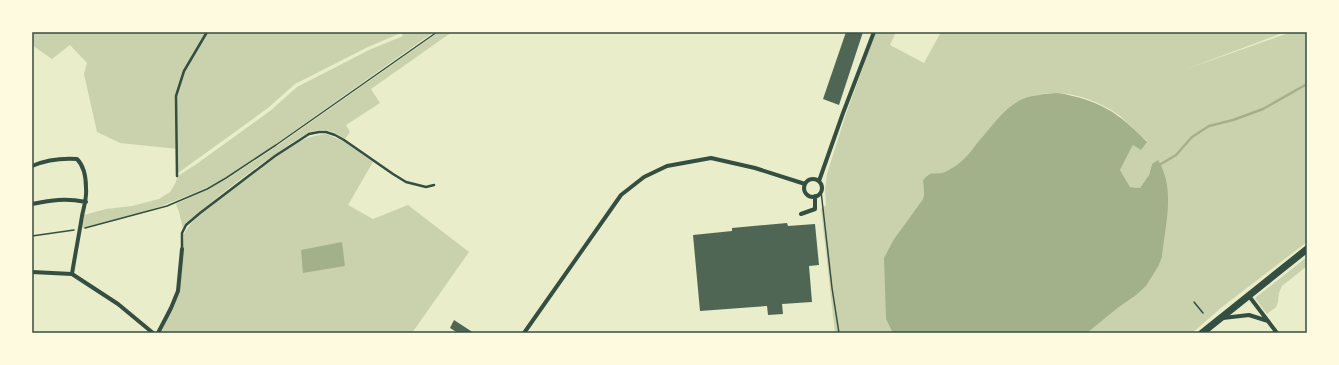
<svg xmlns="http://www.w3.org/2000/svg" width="1339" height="365" font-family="'Golos Text',sans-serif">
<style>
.green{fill:#cad2ad}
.water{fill:#a3b18a}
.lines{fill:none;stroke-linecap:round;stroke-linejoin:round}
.stream{stroke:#a3b18a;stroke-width:2.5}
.building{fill:#4f6655}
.path{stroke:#344e41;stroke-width:1.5}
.service{stroke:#344e41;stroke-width:2.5}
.minor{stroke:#344e41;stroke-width:4}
.secondary{stroke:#344e41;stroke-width:7}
.neatline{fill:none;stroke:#344e41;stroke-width:1.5}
</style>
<rect width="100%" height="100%" fill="#e9edc9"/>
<!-- green -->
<path class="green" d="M32,32H434C389,64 344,95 300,127C270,148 239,172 206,188C166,206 125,219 82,228L84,215L106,209L132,206L159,199L170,192L175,184L178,176L198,163L270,111L297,87L369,50L403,36L401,33L368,47L295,84L268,108L178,173V149L120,143L97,132L84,74L87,63L70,45L52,59L32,45Z
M439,32H452L371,89L380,103L346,125L350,132L345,139C337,134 329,129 320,130C306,132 293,142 282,150C248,172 216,198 185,224L183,229L179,212L176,204L227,179L277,146Z
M876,32H896L890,45L924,63L941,32H1285L1184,70L1291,32H1307V242L1222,307L1192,333H1087L1119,307L1135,296L1159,265L1162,256L1164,235L1152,164L1149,175L1140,188L1130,187L1120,170L1133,145L1147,141C1138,133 1129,124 1120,116C1097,99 1062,87 1033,96C1026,98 1017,101 1011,106C993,121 981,142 964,159C959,165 950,172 941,173C931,174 930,171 923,180L924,194L923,199L894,239L893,333H835L821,209L826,205L825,189L827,174L846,114Z
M326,134L343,141L373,162L348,205L373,219L408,205L469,252L412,333H161L179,292L184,234C193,215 232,190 250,177C265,165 280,153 297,143C306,138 315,135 326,134Z
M1307,257V266L1282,286L1279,293L1278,302L1276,307L1267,314L1255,298Z"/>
<!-- water -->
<path class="water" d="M1058,93C1099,100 1118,112 1147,142L1141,150L1133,145L1120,170L1130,187L1140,188L1149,175L1152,164L1158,160C1176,189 1165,225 1162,257L1159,265L1146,286L1135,296L1119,307L1087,333H893L886,319L884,258L894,239L923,199L924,194L923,180C931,171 931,174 941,173C947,172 952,168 957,165C966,158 972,150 978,142C988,131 999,115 1011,106C1024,95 1043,94 1058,93Z
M342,242L345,266L303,273L301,250Z"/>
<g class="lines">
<!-- stream -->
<path class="stream" d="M1161,164L1176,155L1192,137L1209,126L1233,120L1263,109L1307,84"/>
</g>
<!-- building -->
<path class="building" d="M846,32H863L839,105L823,99Z
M787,223L788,226L815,224L819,265L809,266L812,302L782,304L783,314L768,315L767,306L700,311L693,235L732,231V228Z
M454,320L474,333H458L450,328Z"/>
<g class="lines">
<!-- path -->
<path class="path" d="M821,191L832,288L839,333
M85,228L167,206L207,189L226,178L276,145L437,32
M32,236L74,230
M1194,302L1203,313"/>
<!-- service -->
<path class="service" d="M177,176L176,96L184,71L207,32
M182,249V233L186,225L200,213L275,156L309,134L319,132H326L335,135L344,140L393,174L406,182L426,187L434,185"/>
<!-- minor -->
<path class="minor" d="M32,166C46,160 61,158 77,159C84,166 86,179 86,188C87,198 84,206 82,216C79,235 75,255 72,274
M804 188a9 9 0 1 1 18 0a9 9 0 1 1-18 0Z
M819,181L843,113L874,32
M32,204C52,200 65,198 86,202
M801,214L815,209V196
M32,272L72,274L118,304L153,333
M1249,296L1277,333
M1223,318L1249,315L1268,321
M158,333L171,308L178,291L182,249
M524,333L621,195L644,177L667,166L711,158L755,168L805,184"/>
<!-- secondary -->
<path class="secondary" d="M1202,333L1307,249"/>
</g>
<!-- border -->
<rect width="1339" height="365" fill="none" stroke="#fefae0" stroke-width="66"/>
<rect x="33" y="33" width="1273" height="299" class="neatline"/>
</svg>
